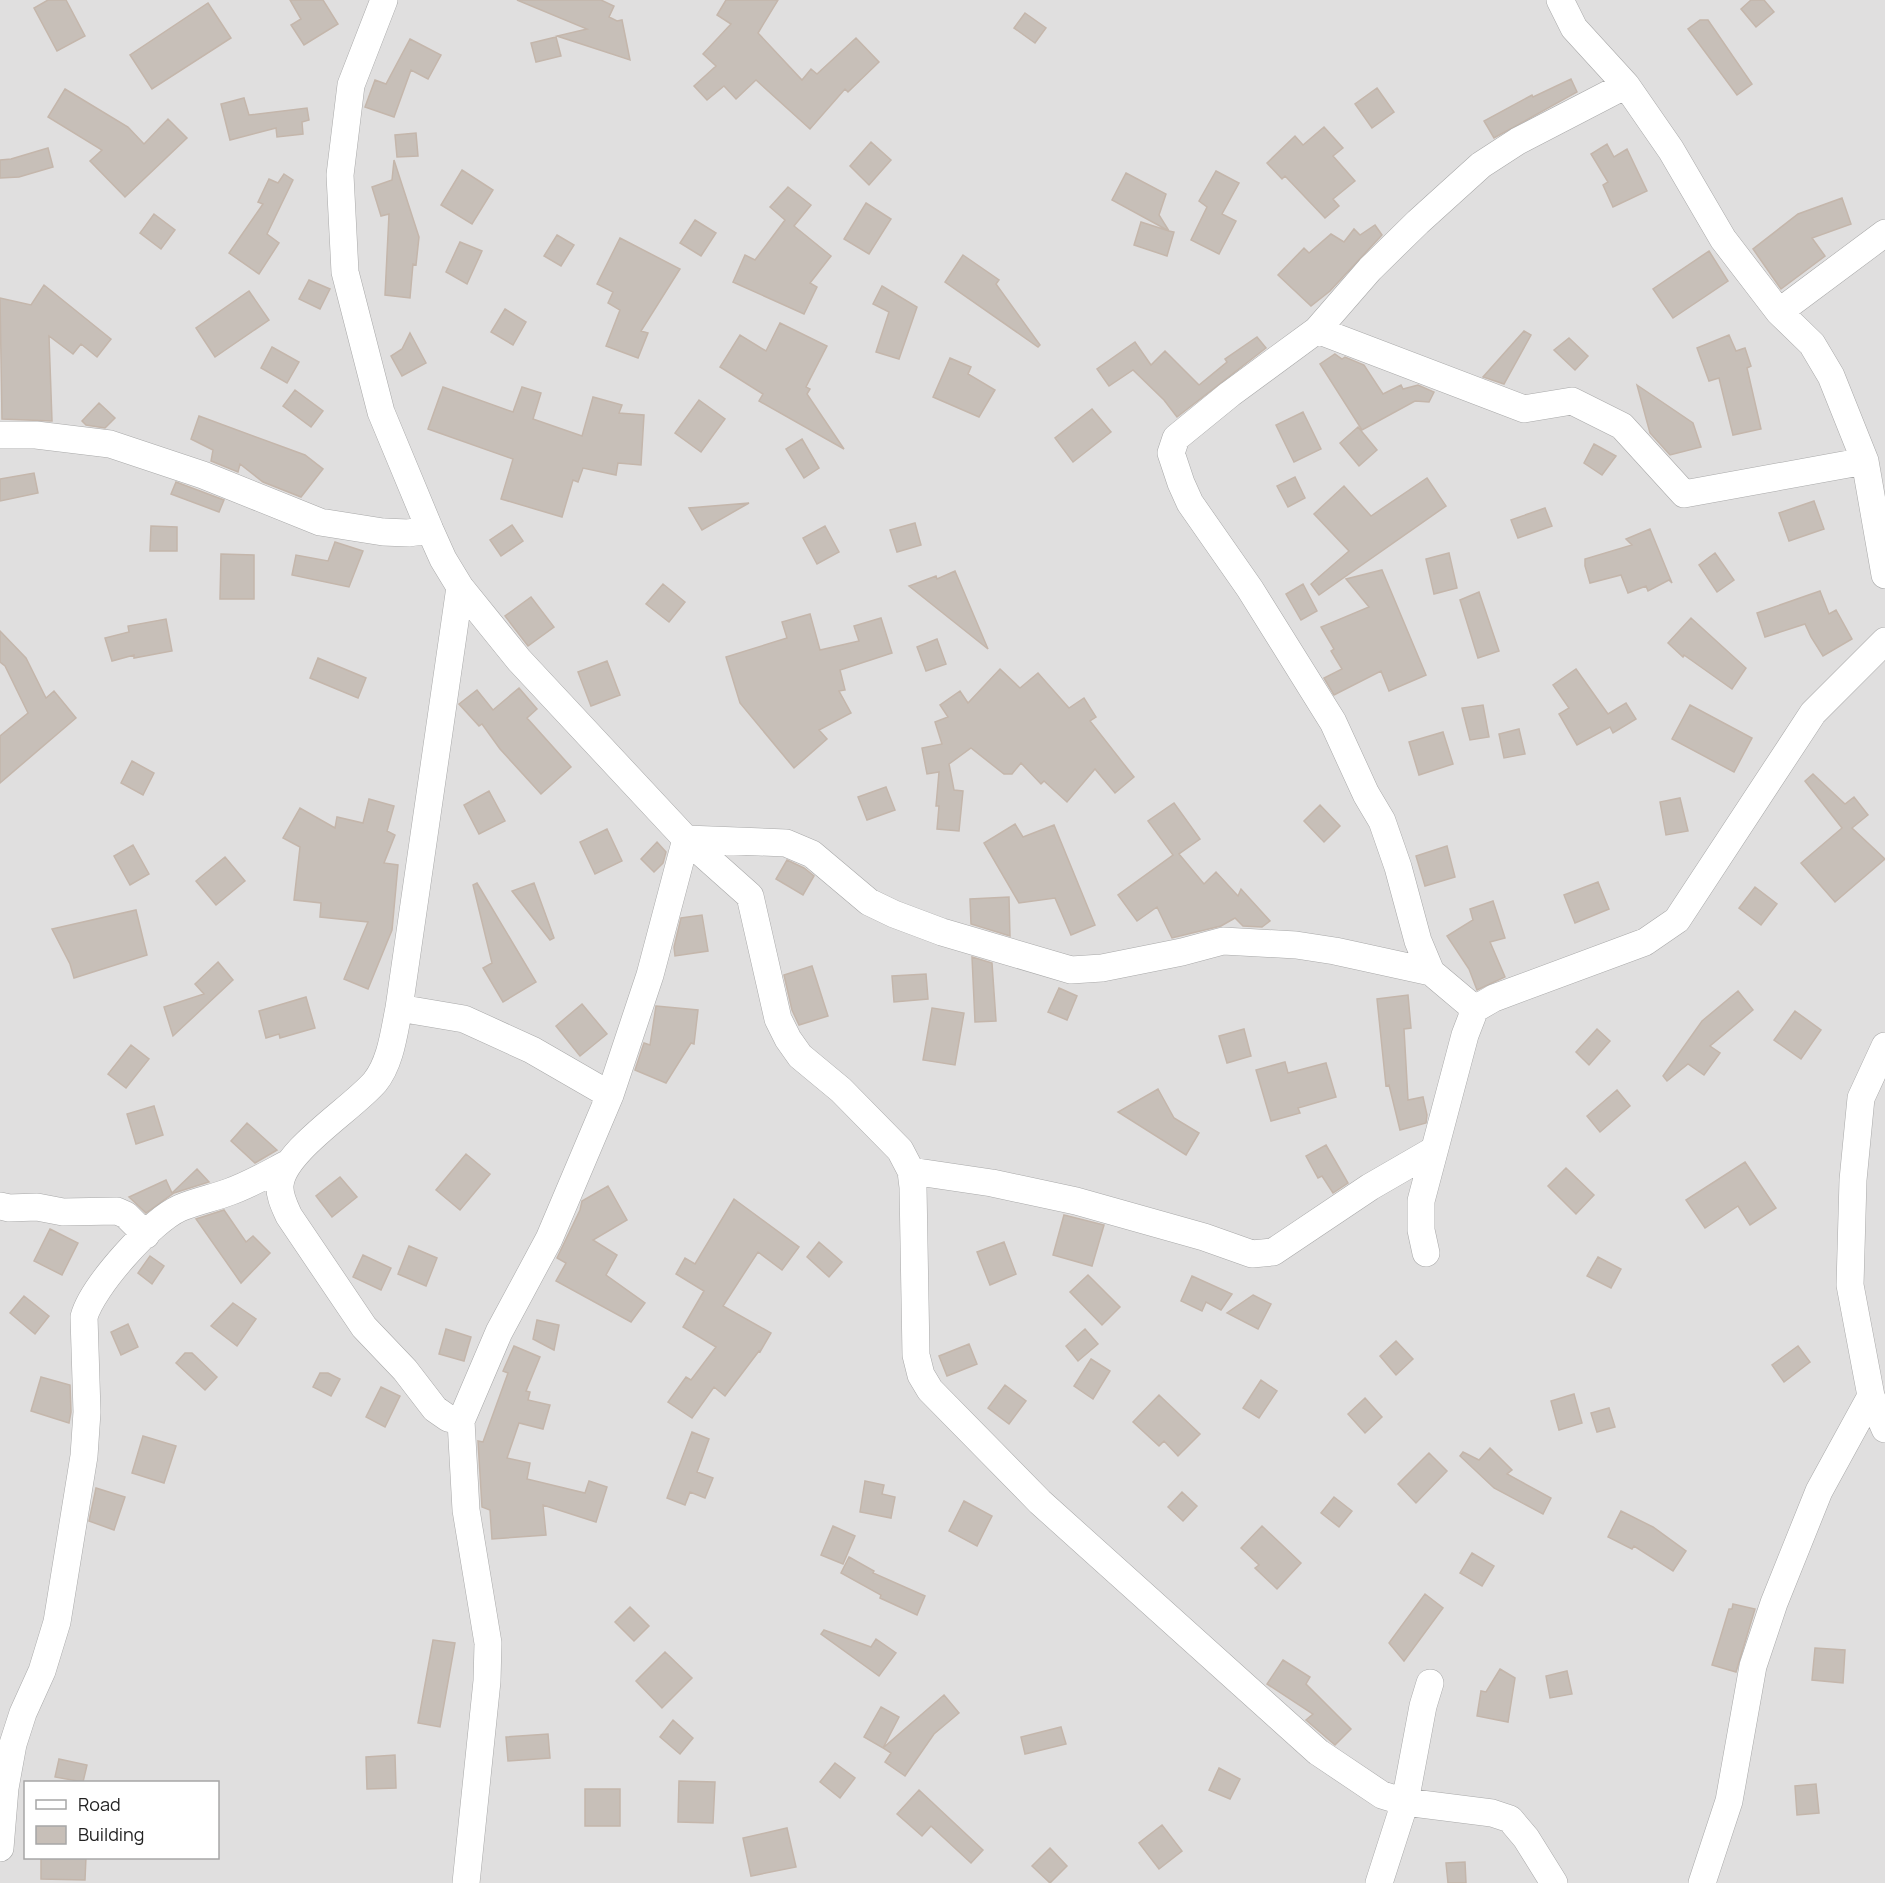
<svg xmlns="http://www.w3.org/2000/svg" width="1885" height="1883" font-family="Manrope,sans-serif">
<style>
.residential{fill:#e0dfdf;fill-rule:evenodd}
.building{fill:#c7bfb8;stroke:#c4b6ab;stroke-width:1.5}
.lines{fill:none;stroke-linecap:round;stroke-linejoin:round}
.minor-casing{stroke:#a9a9a9;stroke-width:28}
.minor{stroke:#fff;stroke-width:27}
</style>
<rect width="100%" height="100%" fill="#f2efe9"/>
<!-- residential -->
<path class="residential" d="M0,0H1885V1883H0ZM26,1782H218V1858H26Z"/>
<!-- building -->
<path class="building" d="M48,0H66L85,36L57,51L34,8Z
M290,0H323L338,24L304,45L291,25L301,19Z
M517,0H601L614,6L609,17L617,21L622,20L630,60L557,36L587,29Z
M726,0H778L758,33L802,80L811,69L817,74L856,38L879,62L848,92L845,89L810,129L756,80L736,99L724,86L707,100L694,86L716,66L703,54L731,24L717,15Z
M1751,0H1764L1774,12L1756,27L1741,9Z
M208,3L231,38L152,89L130,55Z
M1025,13L1046,28L1035,43L1014,28Z
M1700,20H1708L1752,84L1737,95L1688,29Z
M556,37L561,56L536,62L531,43Z
M410,39L441,55L428,79L411,70L394,117L365,107L375,80L386,84Z
M1571,79L1577,92L1494,138L1484,121L1532,95L1533,97Z
M1377,88L1394,112L1372,128L1355,104Z
M65,89L128,127L144,144L168,119L187,138L125,197L90,161L102,150L48,117Z
M244,98L249,115L307,108L309,120L302,122L303,134L277,137L276,128L230,140L221,104Z
M1324,127L1343,148L1333,156L1355,181L1333,199L1339,206L1325,218L1285,176L1282,179L1267,163L1295,136L1303,145Z
M416,133L418,156L397,157L395,135Z
M871,142L891,160L869,185L850,166Z
M1607,144L1614,157L1627,149L1647,191L1613,207L1603,185L1608,182L1591,154Z
M48,148L53,167L19,177L0,178V160L11,159Z
M394,160L419,237L416,265L413,264L410,298L385,295L389,214L381,216L372,187L392,180Z
M462,170L493,190L472,224L441,205Z
M1216,171L1239,183L1222,214L1236,221L1219,254L1191,240L1207,207L1199,201Z
M1126,173L1166,194L1159,215L1169,231L1174,232L1167,256L1134,245L1141,222L1169,231L1112,200Z
M284,174L293,180L267,234L279,243L259,274L229,253L263,204L258,202L269,179L278,183Z
M788,187L811,205L794,226L831,256L810,283L817,287L804,314L733,282L745,255L755,260L785,220L770,207Z
M1842,198L1851,224L1812,238L1825,256L1781,289L1753,249L1798,214Z
M866,203L891,219L869,254L844,239Z
M154,214L175,230L161,249L140,233Z
M695,220L716,233L701,256L680,243Z
M1375,225L1382,235L1330,291L1311,306L1278,275L1304,248L1309,253L1331,234L1344,242L1354,229L1360,235Z
M557,235L574,245L561,266L544,256Z
M620,238L680,269L641,331L648,333L638,358L606,346L620,310L608,303L613,292L597,284Z
M460,242L482,251L467,284L446,272Z
M1709,251L1728,281L1673,318L1653,289Z
M963,255L999,280L996,284L1040,345L1038,347L945,282Z
M309,280L330,289L320,309L299,299Z
M44,285L111,339L97,357L81,344L73,354L49,336L52,421L2,419L0,298L31,305Z
M882,286L917,307L899,359L876,352L889,312L873,304Z
M249,291L269,320L215,357L196,328Z
M505,309L526,322L513,345L491,332Z
M780,323L827,346L806,387L810,389L807,394L844,449L759,401L763,394L720,367L740,335L766,351Z
M1524,331L1531,335L1504,384L1483,377Z
M410,333L426,363L402,376L391,356L402,349Z
M1729,335L1736,351L1745,348L1751,366L1747,368L1761,429L1733,435L1719,378L1709,381L1697,348Z
M1257,337L1266,348L1177,417L1164,400L1133,370L1109,386L1097,369L1135,342L1151,365L1165,351L1199,385L1227,362L1225,359Z
M1569,338L1588,356L1575,370L1554,350Z
M272,347L299,362L287,383L261,368Z
M1335,354L1342,359L1345,357L1364,365L1383,394L1401,385L1403,389L1418,385L1434,392L1429,402L1415,401L1362,430L1320,364Z
M950,358L971,367L968,374L995,390L979,417L933,397Z
M1637,385L1693,423L1701,447L1670,455L1650,433Z
M443,387L513,412L522,387L541,393L533,419L582,436L593,397L622,405L619,413L644,415L641,465L618,463L616,475L583,468L578,482L573,480L562,517L501,499L513,459L428,429Z
M295,390L323,411L311,427L283,406Z
M699,400L725,419L701,452L675,433Z
M99,403L115,418L105,428L86,425L82,421Z
M1092,409L1111,432L1073,462L1055,438Z
M1303,412L1321,449L1294,462L1276,425Z
M199,416L305,455L323,469L301,497L263,482L240,464L238,472L211,461L213,450L191,439Z
M1358,427L1377,450L1359,466L1340,443Z
M802,439L819,468L804,478L786,449Z
M1594,444L1616,456L1602,475L1584,463Z
M34,473L38,493L0,501V479Z
M1295,477L1305,498L1288,507L1277,486Z
M1427,478L1446,506L1319,595L1311,584L1349,551L1314,514L1344,486L1371,516Z
M176,482L224,500L219,512L171,494Z
M1814,501L1824,529L1789,541L1779,513Z
M749,503L702,530L689,508Z
M1545,508L1552,526L1518,538L1511,520Z
M915,523L921,545L897,552L890,530Z
M512,525L523,541L501,556L490,540Z
M151,526L177,527V551H150Z
M825,526L839,552L817,564L803,538Z
M1650,529L1672,583L1669,580L1648,591L1646,586L1628,593L1621,575L1590,583L1585,566V559L1632,545L1626,539Z
M335,542L363,551L349,587L292,575L296,555L328,561Z
M1449,553L1457,588L1434,594L1426,559Z
M1715,553L1734,580L1717,592L1699,565Z
M221,554L254,555V599H220Z
M1382,570L1426,675L1389,691L1381,671L1334,695L1324,678L1342,669L1331,651L1334,649L1321,627L1369,607L1346,579Z
M955,571L988,649L909,586L936,576L937,579Z
M663,584L685,602L669,622L646,604Z
M1303,584L1317,611L1301,620L1286,594Z
M1820,591L1829,614L1836,610L1852,639L1823,656L1811,637L1805,624L1765,637L1757,613Z
M1479,592L1499,651L1478,658L1460,600Z
M531,597L554,627L528,646L505,616Z
M810,614L820,650L859,641L854,626L881,618L892,653L840,670L845,690L839,691L851,713L819,730L827,739L794,768L740,703L726,657L787,638L782,622Z
M1691,618L1746,668L1732,689L1684,655L1683,657L1668,643Z
M166,619L172,651L134,658V655L112,661L105,638L129,632L128,626Z
M0,631L26,658L46,698L54,691L76,718L0,783V736L28,713L5,666L0,662Z
M937,639L946,664L926,671L917,647Z
M318,658L366,678L358,698L310,678Z
M607,661L620,695L591,706L578,672Z
M1000,669L1020,688L1038,673L1069,708L1084,698L1096,717L1090,721L1134,777L1115,793L1095,769L1067,802L1044,781L1041,784L1021,763L1012,774H1004L971,748L949,764L954,790L963,791L959,831L937,829L939,806H936L939,772L927,774L922,748L942,744L935,722L948,717L940,705L960,691L968,703Z
M1576,669L1608,714L1626,703L1636,719L1613,733L1610,727L1577,745L1559,714L1569,708L1553,685Z
M519,688L537,709L527,718L571,767L541,794L500,749L482,724L479,726L459,704L477,690L493,710Z
M1483,705L1489,737L1470,740L1462,708Z
M1690,705L1752,738L1734,772L1672,739Z
M1519,729L1525,754L1504,758L1499,734Z
M1443,732L1453,764L1419,775L1409,742Z
M132,761L154,773L143,795L121,783Z
M1813,774L1845,804L1854,797L1868,815L1852,828L1885,859L1835,902L1801,863L1842,828L1805,781Z
M886,787L895,810L867,820L858,797Z
M489,791L505,821L479,834L464,805Z
M1680,798L1688,831L1666,835L1660,802Z
M369,799L394,806L387,831L395,835L384,863L398,865L392,930L368,989L344,979L368,922L320,917L321,903L294,900L300,847L283,838L300,808L335,828L337,817L363,823Z
M1174,803L1200,839L1179,854L1204,884L1216,872L1238,896L1241,889L1270,921L1262,927L1243,926L1235,918L1221,926L1172,938L1157,907L1137,921L1118,895L1173,855L1148,821Z
M1320,805L1340,826L1324,842L1304,821Z
M1015,824L1023,837L1054,825L1095,925L1071,935L1055,898L1019,903L984,843Z
M607,829L622,861L595,874L580,842Z
M657,842L666,852L663,863L654,872L641,859Z
M133,845L149,874L130,885L114,856Z
M1447,846L1455,877L1425,886L1416,856Z
M225,857L245,881L216,905L196,881Z
M787,860L804,868L814,876L803,895L776,879Z
M1598,882L1609,909L1575,923L1564,895Z
M477,883L536,982L503,1002L483,968L492,963L473,885Z
M534,883L554,938L550,940L512,891Z
M1755,887L1777,904L1761,925L1739,908Z
M1009,897L1010,936L971,924L970,899Z
M1493,901L1505,938L1490,942L1505,977L1477,990L1469,969L1447,936L1473,920L1470,909Z
M136,910L147,955L74,978L70,964L52,929Z
M702,915L708,951L675,956L674,947L681,918Z
M972,957L992,963L996,1021L975,1022Z
M218,962L233,980L173,1036L164,1007L204,994L195,984Z
M812,966L828,1016L799,1025L792,1010L784,975Z
M926,974L928,999L894,1002L892,976Z
M1059,988L1077,996L1067,1020L1048,1012Z
M1738,991L1753,1010L1710,1046L1720,1053L1704,1075L1688,1064L1667,1081L1663,1076L1702,1021Z
M1408,995L1411,1028L1404,1029L1408,1100L1423,1097L1427,1115L1426,1123L1400,1130L1389,1085L1386,1086L1377,999Z
M306,997L315,1028L280,1038L279,1034L266,1038L259,1011Z
M582,1004L607,1034L580,1056L556,1026Z
M656,1006L698,1010L694,1044L691,1043L666,1083L635,1070L644,1043L650,1045Z
M932,1008L964,1013L955,1065L923,1060Z
M1795,1011L1821,1030L1801,1059L1774,1040Z
M1244,1029L1251,1056L1227,1063L1219,1036Z
M1597,1029L1610,1041L1589,1065L1576,1052Z
M131,1045L149,1059L126,1088L108,1074Z
M1285,1062L1288,1073L1326,1063L1336,1097L1298,1108L1300,1113L1271,1121L1256,1070Z
M1158,1089L1174,1118L1199,1133L1186,1155L1118,1112Z
M1617,1090L1630,1106L1600,1132L1587,1116Z
M154,1106L163,1135L136,1144L127,1114Z
M247,1123L277,1150L255,1163L231,1141Z
M1326,1145L1348,1183L1333,1193L1322,1176L1318,1178L1306,1156Z
M466,1154L490,1174L460,1210L436,1190Z
M1745,1162L1776,1208L1750,1225L1738,1206L1705,1228L1686,1200Z
M1566,1168L1594,1195L1576,1214L1548,1186Z
M197,1169L209,1182L174,1193L146,1213L129,1197L166,1180L172,1193Z
M340,1177L357,1197L332,1217L316,1196Z
M608,1186L627,1220L593,1240L617,1255L606,1275L645,1303L631,1322L556,1281L566,1263L557,1258L580,1210L582,1201Z
M734,1199L799,1247L782,1270L758,1252L723,1306L771,1333L760,1352L759,1351L725,1396L714,1387L692,1418L668,1402L686,1377L691,1380L716,1347L683,1327L704,1291L676,1274L685,1258L695,1264Z
M224,1210L246,1242L253,1236L270,1253L241,1283L196,1219Z
M1064,1215L1104,1225L1092,1266L1053,1255Z
M50,1229L78,1243L62,1275L34,1261Z
M819,1242L842,1262L829,1277L807,1257Z
M1004,1242L1016,1274L990,1285L977,1252Z
M409,1246L437,1258L426,1286L398,1274Z
M363,1255L391,1268L381,1290L353,1277Z
M150,1256L164,1266L152,1284L138,1273Z
M1598,1257L1621,1269L1611,1288L1587,1276Z
M1088,1275L1120,1307L1102,1325L1070,1292Z
M1192,1276L1232,1294L1221,1310L1206,1302L1202,1311L1181,1301Z
M1253,1295L1271,1304L1258,1329L1227,1313Z
M24,1296L49,1316L35,1334L10,1313Z
M233,1303L256,1319L237,1346L211,1326Z
M537,1320L559,1325L554,1350L533,1339Z
M128,1324L138,1347L121,1355L111,1332Z
M446,1329L471,1337L464,1361L439,1354Z
M1085,1329L1098,1344L1078,1361L1066,1346Z
M1396,1341L1413,1359L1396,1375L1380,1356Z
M969,1344L977,1364L947,1376L939,1356Z
M514,1346L540,1357L526,1391L530,1392L528,1400L550,1405L543,1429L519,1423L507,1458L530,1463L527,1479L585,1493L589,1481L607,1487L596,1522L543,1505L546,1535L492,1539L490,1510L482,1507L478,1441L483,1442L508,1373L503,1371Z
M1798,1346L1810,1362L1784,1382L1772,1365Z
M185,1353H192L217,1377L205,1390L176,1363Z
M1091,1359L1110,1371L1093,1399L1074,1386Z
M320,1373H328L340,1379L331,1396L313,1387Z
M41,1377L70,1385L71,1412L69,1423L31,1411Z
M1261,1380L1277,1391L1259,1418L1243,1408Z
M1005,1385L1026,1401L1009,1424L988,1408Z
M381,1387L400,1396L385,1427L366,1417Z
M1574,1394L1582,1423L1559,1430L1551,1401Z
M1159,1395L1200,1434L1178,1456L1164,1441L1159,1446L1133,1422Z
M1365,1398L1382,1417L1365,1433L1348,1414Z
M1609,1408L1615,1427L1597,1432L1591,1413Z
M692,1432L709,1439L697,1472L713,1478L705,1498L690,1492L685,1505L667,1498Z
M143,1436L176,1446L164,1483L132,1473Z
M1490,1448L1512,1470L1507,1474L1551,1498L1543,1514L1494,1488L1460,1456L1463,1452L1479,1460Z
M1429,1453L1447,1471L1416,1503L1398,1484Z
M865,1481L884,1485L882,1494L895,1497L891,1518L860,1512Z
M96,1488L125,1497L114,1530L89,1521Z
M1182,1492L1197,1506L1183,1521L1168,1507Z
M1334,1497L1352,1511L1339,1527L1321,1513Z
M964,1501L992,1516L977,1546L949,1531Z
M1621,1511L1653,1527L1686,1551L1673,1571L1634,1546L1632,1549L1608,1537Z
M833,1526L855,1536L843,1564L821,1555Z
M1262,1526L1301,1563L1277,1589L1255,1568L1259,1565L1241,1548Z
M1472,1553L1494,1566L1482,1586L1460,1573Z
M849,1557L874,1571L873,1573L925,1596L917,1615L880,1598L881,1595L841,1573Z
M1425,1594L1443,1608L1404,1661L1389,1643Z
M1733,1604L1755,1609L1736,1672L1712,1665L1729,1609H1732Z
M630,1607L649,1626L634,1641L615,1622Z
M824,1630L871,1647L876,1639L896,1653L879,1676L821,1634Z
M433,1640L455,1643L440,1727L418,1723Z
M1815,1648L1845,1650L1843,1683L1812,1680Z
M665,1652L692,1678L662,1708L636,1681Z
M1283,1660L1310,1677L1306,1684L1351,1729L1335,1745L1306,1720L1313,1714L1267,1684Z
M1500,1669L1515,1678L1508,1722L1477,1716L1481,1691L1486,1692Z
M1567,1671L1572,1694L1550,1698L1546,1676Z
M944,1695L959,1713L934,1734L905,1776L885,1762L891,1753L883,1748Z
M881,1707L899,1717L883,1748L864,1737Z
M673,1720L693,1738L680,1754L660,1737Z
M1061,1727L1066,1744L1025,1754L1021,1737Z
M548,1734L550,1758L508,1761L506,1737Z
M395,1755L396,1788L367,1789L366,1757Z
M59,1759L87,1765L83,1782L55,1777Z
M835,1763L855,1778L840,1798L820,1782Z
M1219,1768L1240,1779L1230,1799L1209,1790Z
M679,1781L715,1782L713,1823L678,1822Z
M1816,1784L1819,1813L1797,1815L1795,1786Z
M585,1789H620V1826H585Z
M919,1790L983,1850L971,1863L931,1826L922,1836L897,1814Z
M1162,1825L1182,1851L1159,1869L1139,1843Z
M787,1828L796,1867L751,1876L743,1838Z
M1050,1848L1067,1866L1050,1883L1032,1866Z
M41,1857H86L85,1880L41,1879Z
M1465,1862L1466,1883H1448L1446,1863Z"/>
<g class="lines">
<!-- minor casing -->
<g class="minor-casing">
<path id="minor" d="M384,0L351,85L340,175L345,272L381,412L430,530L443,559L460,587L519,660L686,839L750,896L778,1019L788,1039L800,1056L841,1090L900,1150L911,1171L913,1187L916,1355L921,1375L930,1390L1040,1502L1318,1752L1382,1795L1405,1802L1492,1813L1510,1819L1526,1838L1554,1883
M1560,0L1574,28L1626,85L1671,150L1723,239L1779,312L1812,344L1831,376L1865,461L1885,575
M1779,312L1885,233
M1317,330L1524,409L1572,401L1622,426L1684,494L1865,461
M0,435H36L110,444L203,475L320,522L383,532L408,533L430,530
M460,587L399,1008C394,1032 391,1062 375,1082C352,1109 283,1151 280,1185C279,1196 285,1207 289,1216L364,1327L405,1370L435,1409L448,1418L461,1421
M686,839L786,843L812,854L869,902L894,914L942,932L1071,970L1102,968L1182,952L1223,941L1296,945L1335,951L1431,972
M399,1008L464,1019L532,1050L610,1095
M1475,1009L1431,972L1418,941L1398,867L1382,821L1366,794L1333,722L1250,589L1190,503L1181,483L1171,453L1176,438L1230,394L1317,330L1370,269L1418,222L1481,165L1518,141L1626,85
M1885,1046L1861,1098L1853,1180L1850,1285L1871,1396L1885,1429
M911,1171L992,1183L1076,1201L1204,1237L1252,1254L1273,1252L1370,1187L1434,1150
M0,1206L9,1208L37,1207L63,1212L117,1211L126,1215L146,1235
M1426,1253L1421,1230V1201L1465,1035L1475,1009L1494,998L1645,942L1677,920L1813,713L1885,641
M0,1848L5,1788L13,1744L23,1713L42,1671L57,1622L84,1456L87,1412L84,1317C92,1287 151,1221 180,1208C196,1201 213,1198 229,1192C249,1185 268,1174 287,1164
M466,1883L487,1681L488,1643L466,1510L461,1421L499,1332L549,1239L610,1095L650,975L686,839
M1379,1883L1405,1802L1423,1706L1430,1683
M1702,1883L1729,1801L1753,1666L1774,1603L1819,1491L1871,1396"/>
</g>
<!-- minor -->
<use href="#minor" class="minor"/>
</g>
<!-- legend -->
<rect x="24" y="1781" width="195" height="78" fill="#ffffff" stroke="#a7a7a7" stroke-width="1.5"/>
<rect x="36" y="1800" width="30" height="9" fill="#ffffff" stroke="#a7a7a7" stroke-width="1.5"/>
<text x="78" y="1811" font-size="18" fill="#222222">Road</text>
<rect x="36" y="1826" width="30" height="18" fill="#c7bfb8" stroke="#a7a7a7" stroke-width="1.5"/>
<text x="78" y="1841" font-size="18" fill="#222222">Building</text>
</svg>
